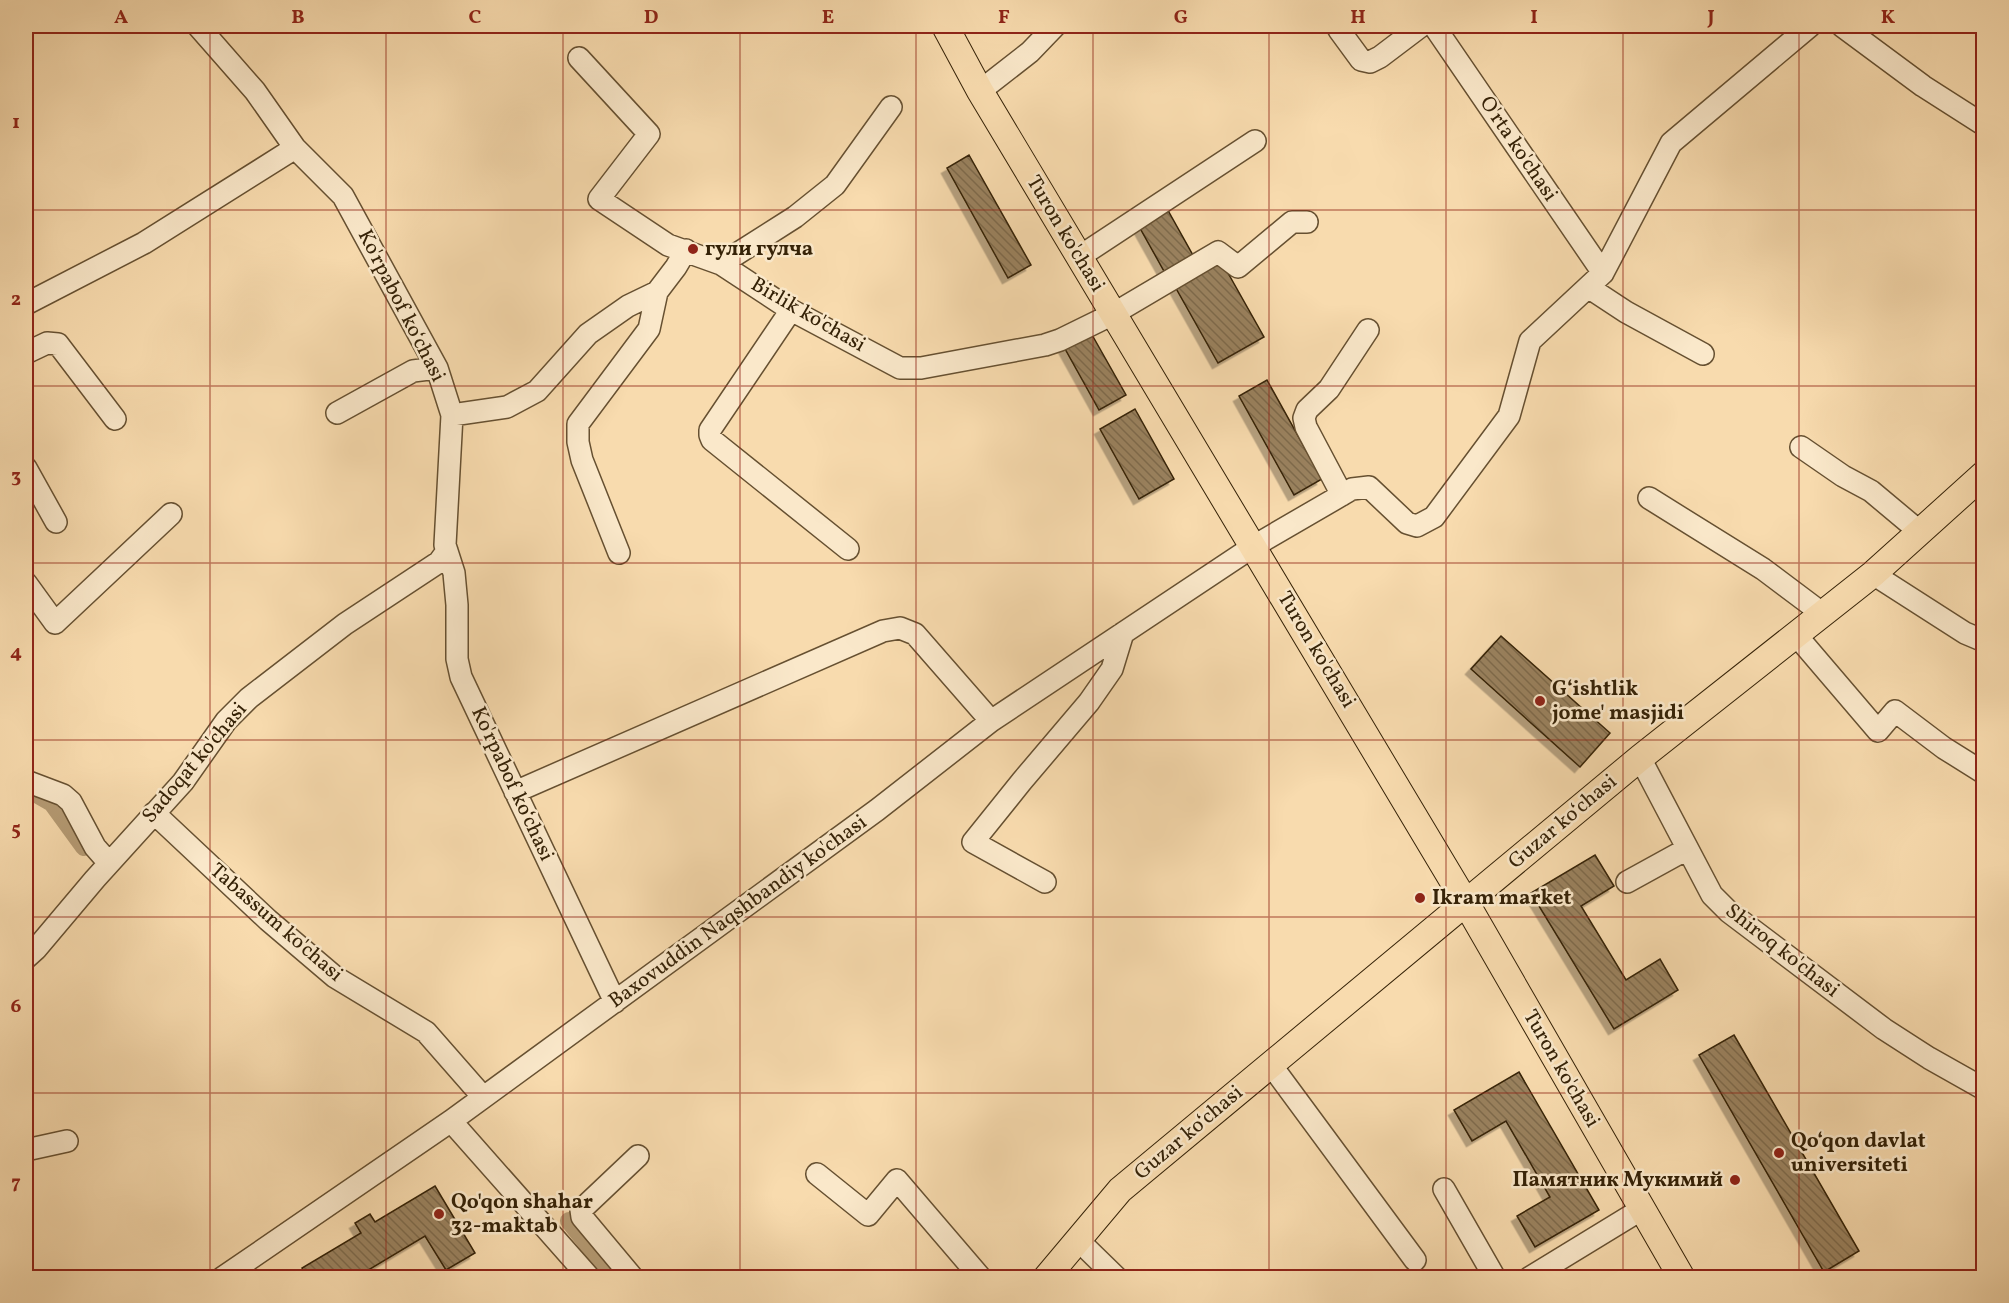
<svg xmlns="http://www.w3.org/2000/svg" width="2009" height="1303" font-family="Vollkorn,serif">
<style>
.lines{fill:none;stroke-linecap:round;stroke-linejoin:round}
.canal{stroke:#b69c75;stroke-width:18}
.building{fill:url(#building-back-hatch);stroke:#352207;stroke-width:1.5;filter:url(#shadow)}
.minor-casing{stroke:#665031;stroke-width:24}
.major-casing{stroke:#352207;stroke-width:28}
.minor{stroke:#fae8ca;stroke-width:21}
.major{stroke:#f8dbae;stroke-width:26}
.grid{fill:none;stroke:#8f2418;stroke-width:1.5;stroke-opacity:0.55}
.poi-dot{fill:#8f2418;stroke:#fae8ca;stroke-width:2}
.labels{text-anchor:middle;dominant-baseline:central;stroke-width:5;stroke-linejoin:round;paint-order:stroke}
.street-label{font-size:21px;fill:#352207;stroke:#fae8ca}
.poi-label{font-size:21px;font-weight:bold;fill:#352207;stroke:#fae8ca;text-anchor:start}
.neatline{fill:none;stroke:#8f2418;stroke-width:2}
.grid-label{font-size:20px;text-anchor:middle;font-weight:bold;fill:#8f2418}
</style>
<defs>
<pattern id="building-back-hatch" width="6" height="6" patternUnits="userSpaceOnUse" patternTransform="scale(1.5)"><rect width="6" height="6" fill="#9a825e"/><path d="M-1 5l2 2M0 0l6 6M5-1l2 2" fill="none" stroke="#7e6a4c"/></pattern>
<filter id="shadow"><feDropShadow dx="-5.5" dy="5.5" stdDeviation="0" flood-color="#0004"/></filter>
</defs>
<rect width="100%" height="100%" fill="#f8dbae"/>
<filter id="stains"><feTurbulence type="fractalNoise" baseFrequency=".00333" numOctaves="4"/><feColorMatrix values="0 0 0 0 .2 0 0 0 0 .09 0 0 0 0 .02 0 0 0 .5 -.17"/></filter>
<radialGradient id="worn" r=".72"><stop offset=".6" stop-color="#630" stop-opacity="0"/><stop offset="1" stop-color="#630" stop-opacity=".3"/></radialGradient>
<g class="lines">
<!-- canal -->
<path class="canal" d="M26,788L52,803L84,847
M569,1221L613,1276"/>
</g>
<!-- building -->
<path class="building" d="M969,155L1031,265L1008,278L947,168Z
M1165,205L1194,257L1165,273L1136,221Z
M1219,257L1264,337L1218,363L1173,283Z
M1091,333L1126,395L1099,410L1064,347Z
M1267,380L1322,479L1294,495L1239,396Z
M1135,409L1174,479L1139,499L1100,429Z
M1501,636L1610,733L1580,767L1471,669Z
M1595,855L1614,886L1581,906L1626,980L1660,959L1678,990L1614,1029L1531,893Z
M1734,1035L1859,1251L1824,1272L1699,1055Z
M1519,1072L1599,1210L1535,1247L1517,1216L1550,1197L1506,1121L1472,1141L1454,1110Z
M435,1186L475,1253L446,1270L425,1236L355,1278H307L302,1268L361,1233L355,1223L370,1214L375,1222Z"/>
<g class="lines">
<!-- minor casing -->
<g class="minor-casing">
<path id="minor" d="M198,26L255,91L295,148L343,196L437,368L452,415L445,545L454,573L457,605V659L461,677L615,1002
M1434,26L1603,273
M1842,26L1923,86L1984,125
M1339,30L1361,60L1370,62L1380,57L1421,26
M579,58L649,134L599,199L668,245L721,264L791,310L900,368H921L1045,345L1060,340L1113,314L1218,252L1238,267L1292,222H1307
M980,91L1030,52L1055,26
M1079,257L1255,141
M721,264L795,217L835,185L891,107
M1588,287L1626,312L1703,354
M26,304L144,243L295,148
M791,310L710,430V435L712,440L848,549
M26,353L47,343L58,344L115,419
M337,413L413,371L437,368
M452,415L507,407L537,391L588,334L628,306L657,292L676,267L686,250
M1801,447L1843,476L1871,491L1920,532
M26,468L56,522
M1342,495L1306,427L1304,418L1307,410L1329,389L1368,330
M1649,498L1763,569L1823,614
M619,553L582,460L578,442V424L649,329L657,292
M1873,574L1965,633L1984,641
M26,583L55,623L171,514
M1796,635L1878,731L1895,711L1944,748L1984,773
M1640,758L1712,895L1729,912L1884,1029L1929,1058L1984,1089
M26,781L63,795L71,802L95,847L109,863
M515,792L883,631L900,628L915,634L991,721
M154,813L268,920L335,977L426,1032L483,1097
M1045,882L973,842L1022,781L1089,702L1112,669L1123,633
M1627,882L1687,849
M26,958L36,949L95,879L183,782L226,721L249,698L345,624L439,562L447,551
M1271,1065L1415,1260
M451,1121L588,1276L585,1278
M26,1150L67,1141
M817,1174L868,1215L897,1180L981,1278
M1444,1189L1495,1278
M1078,1240L1117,1278
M222,1278L451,1121L877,810L991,721L1254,546L1352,489L1369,487L1407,523L1417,526L1434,517L1509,416L1530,341L1603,273L1671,143L1810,26
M633,1278L582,1217L581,1210L638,1156
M1529,1278L1642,1209"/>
</g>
<!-- major casing -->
<g class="major-casing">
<path id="major" d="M945,26L980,91L1466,903L1682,1278
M1046,1278L1120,1190L1640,758L1873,574L1984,474"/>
</g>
<!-- minor -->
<use href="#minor" class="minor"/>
<!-- major -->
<use href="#major" class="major"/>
</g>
<!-- grid -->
<path class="grid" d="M210,26V1278M386,26V1278M563,26V1278M740,26V1278M916,26V1278M1093,26V1278M1269,26V1278M1446,26V1278M1623,26V1278M1799,26V1278M26,210H1984M26,386H1984M26,563H1984M26,740H1984M26,917H1984M26,1093H1984"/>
<!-- markers -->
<g class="poi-dot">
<circle cx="693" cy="249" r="6"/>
<circle cx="1540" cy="701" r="6"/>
<circle cx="1420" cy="898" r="6"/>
<circle cx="1779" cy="1153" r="6"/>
<circle cx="1735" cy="1180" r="6"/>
<circle cx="439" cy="1214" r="6"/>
</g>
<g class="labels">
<!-- street labels -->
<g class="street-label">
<text transform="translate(1518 149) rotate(56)">O'rta ko'chasi</text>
<text transform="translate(1065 234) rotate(59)">Turon ko'chasi</text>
<text transform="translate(401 306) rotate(63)">Ko'rpabof koʻchasi</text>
<text transform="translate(808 315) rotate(30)">Birlik ko'chasi</text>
<text transform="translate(1316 650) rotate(59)">Turon ko'chasi</text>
<text transform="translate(195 763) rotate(-50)">Sadoqat ko'chasi</text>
<text transform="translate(512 784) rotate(65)">Ko'rpabof koʻchasi</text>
<text transform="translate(1563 822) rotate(-40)">Guzar koʻchasi</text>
<text transform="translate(738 912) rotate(-36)">Baxovuddin Naqshbandiy ko'chasi</text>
<text transform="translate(276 923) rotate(41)">Tabassum ko'chasi</text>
<text transform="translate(1782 951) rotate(38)">Shiroq ko'chasi</text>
<text transform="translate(1561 1069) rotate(60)">Turon ko'chasi</text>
<text transform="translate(1189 1133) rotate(-40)">Guzar koʻchasi</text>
</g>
<!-- poi labels -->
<g class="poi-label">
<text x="705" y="249">гули гулча</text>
<text x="1552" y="689">Gʻishtlik<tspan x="1552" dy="24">jome' masjidi</tspan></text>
<text x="1432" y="898">Ikram market</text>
<text x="1791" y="1141">Qoʻqon davlat<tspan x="1791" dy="24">universiteti</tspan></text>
<text x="1723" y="1180" text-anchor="end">Памятник Мукимий</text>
<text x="451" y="1202">Qo'qon shahar<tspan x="451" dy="24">32-maktab</tspan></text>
</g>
</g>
<!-- margin -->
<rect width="2009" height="1303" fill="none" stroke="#f8dbae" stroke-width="66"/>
<rect x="33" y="33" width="1943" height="1237" class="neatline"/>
<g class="grid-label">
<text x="121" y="23">A</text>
<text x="298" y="23">B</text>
<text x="475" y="23">C</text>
<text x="651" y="23">D</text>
<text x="828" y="23">E</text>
<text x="1004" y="23">F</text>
<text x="1181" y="23">G</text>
<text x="1358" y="23">H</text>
<text x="1534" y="23">I</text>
<text x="1711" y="23">J</text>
<text x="1888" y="23">K</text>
<text x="16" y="128">1</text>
<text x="16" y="305">2</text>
<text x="16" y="482">3</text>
<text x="16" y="658">4</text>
<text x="16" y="835">5</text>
<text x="16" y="1012">6</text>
<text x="16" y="1188">7</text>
</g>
<rect width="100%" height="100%" filter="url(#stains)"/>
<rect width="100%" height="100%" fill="url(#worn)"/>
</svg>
